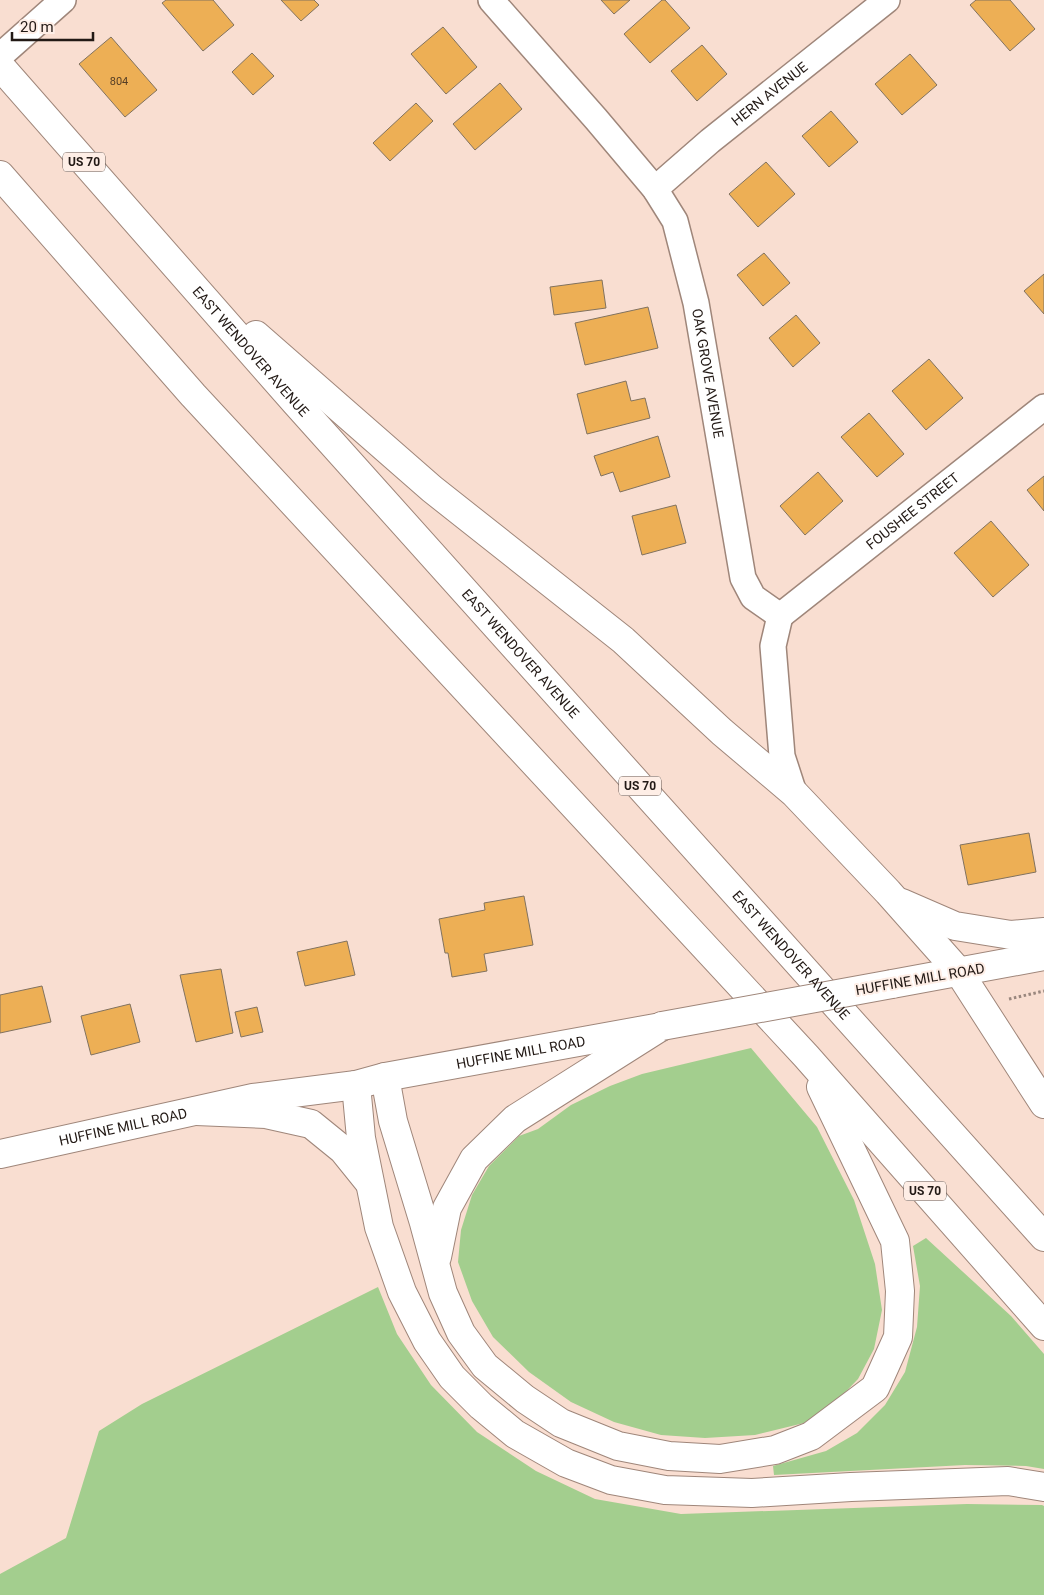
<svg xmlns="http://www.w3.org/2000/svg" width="1044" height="1595" font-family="Roboto,sans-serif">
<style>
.green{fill:#a3ce8e}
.building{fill:#edaf55;stroke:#81725f}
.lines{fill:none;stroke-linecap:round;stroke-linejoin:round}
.minor-casing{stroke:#9f867a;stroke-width:28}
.secondary-casing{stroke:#9f867a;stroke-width:30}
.trunk-casing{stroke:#9f867a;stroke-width:30}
.path{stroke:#9a877e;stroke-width:3;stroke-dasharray:2.5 2.5;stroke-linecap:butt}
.minor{stroke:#fff;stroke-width:25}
.secondary{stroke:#fff;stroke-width:28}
.trunk{stroke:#fff;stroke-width:28}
.secondary-bridge-casing{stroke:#9f867a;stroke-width:30;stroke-linecap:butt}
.secondary-bridge{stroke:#fff;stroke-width:28}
.labels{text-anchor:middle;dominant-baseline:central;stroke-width:4;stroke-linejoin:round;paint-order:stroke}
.number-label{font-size:11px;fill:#553e25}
.shield{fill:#feeee6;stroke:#645954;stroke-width:1}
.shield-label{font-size:12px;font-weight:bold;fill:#221915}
.street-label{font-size:14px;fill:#221915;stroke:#feeee6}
</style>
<rect width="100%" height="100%" fill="#f9ded1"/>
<!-- green -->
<path class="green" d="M751,1048L817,1127L854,1200L875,1264L882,1310L874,1349L858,1379L834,1404L804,1423L755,1435L705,1438L661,1435L614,1422L571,1402L529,1372L493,1337L472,1301L458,1262L461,1230L472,1195L489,1166L519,1136L538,1129L571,1105L610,1086L642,1074Z
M926,1238L1011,1316L1044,1354V1469L1026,1466L965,1465L774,1475L773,1466L826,1451L857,1433L885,1405L905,1372L917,1327L920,1286L913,1246Z
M378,1287L397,1334L431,1385L477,1432L536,1471L595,1499L681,1514L967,1504L1042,1505L1044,1506V1595H0V1574L66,1538L99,1431L142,1404Z"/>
<!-- building -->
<path class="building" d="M166,0H213L234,25L203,51L162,3Z
M281,0H314L319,5L301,21Z
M601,0H630L614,14Z
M662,0H665L690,28L650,63L624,34Z
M976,0H1010L1035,29L1010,51L970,5Z
M443,27L477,67L446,94L411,54Z
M111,37L157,90L125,117L79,64Z
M702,45L727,74L697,101L671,71Z
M252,53L274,76L253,95L232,72Z
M910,54L937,85L902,115L875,84Z
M500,83L522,109L475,150L453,124Z
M416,103L433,121L390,161L373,143Z
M831,111L858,142L829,167L802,136Z
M766,162L795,194L758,227L729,194Z
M764,253L790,283L763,306L737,275Z
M1044,274V314L1024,291Z
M602,280L606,308L554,315L550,287Z
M648,307L658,348L585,365L575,323Z
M796,315L820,343L793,367L769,338Z
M929,359L963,398L926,430L892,391Z
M626,381L631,401L645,398L650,418L587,434L577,394Z
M869,413L904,454L877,477L841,437Z
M658,436L670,477L620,492L613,472L601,476L594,456Z
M818,472L843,501L805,535L780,506Z
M1044,476V511L1027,490Z
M676,505L686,543L642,555L632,516Z
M991,521L1029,565L993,597L954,553Z
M1029,833L1036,872L968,885L960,845Z
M524,896L533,945L484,954L487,971L452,977L448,953H445L439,919L485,910L484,903Z
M347,941L355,975L305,986L297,952Z
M221,969L233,1033L196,1042L180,975Z
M42,986L51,1022L0,1033V995Z
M130,1004L140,1042L91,1055L81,1016Z
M257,1007L263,1032L241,1037L235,1012Z"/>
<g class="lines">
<!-- minor casing -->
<g class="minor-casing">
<g id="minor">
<path id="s1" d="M491,0L596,119L655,189L675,221L696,303L743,578L753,597L780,616L773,646L782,756L794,793"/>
<path d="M0,56L63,0"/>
<path id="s2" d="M655,189L710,141L887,0"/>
<path id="s3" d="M780,616L1044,407"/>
</g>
</g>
<!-- secondary casing -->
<g class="secondary-casing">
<g id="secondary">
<path d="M892,984L1044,956"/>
<path id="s4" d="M0,1154L253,1098L356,1085L385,1077L661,1027"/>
</g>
</g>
<!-- trunk casing -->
<g class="trunk-casing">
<g id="trunk">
<path id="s5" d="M0,66L296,403L1044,1237"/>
<path d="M0,175L193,395L806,1056L1044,1326"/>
<path d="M256,335L432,489L623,640L722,732L794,793L888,892L959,972L1044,1104"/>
<path d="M902,903L955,926L1011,935L1044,932"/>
<path d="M385,1077L393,1121L424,1223L443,1293L461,1333L485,1366L525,1399L561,1423L618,1446L669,1456L720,1459L775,1450L811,1436L875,1388L898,1337L900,1291L895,1241L821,1087"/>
<path d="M356,1085L361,1138L379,1227L402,1292L427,1341L452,1377L481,1406L515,1434L566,1463L611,1480L665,1490L752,1493L851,1487L1008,1481L1044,1487"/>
<path d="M196,1111L266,1114L311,1124L343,1150L368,1181"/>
<path d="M437,1257L447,1208L474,1159L515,1119L662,1026"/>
</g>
</g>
<!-- path -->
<path class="path" d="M1009,999L1044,991"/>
<!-- minor -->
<use href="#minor" class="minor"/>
<!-- secondary -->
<use href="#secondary" class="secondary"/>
<!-- trunk -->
<use href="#trunk" class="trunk"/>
<!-- secondary-bridge casing -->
<g class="secondary-bridge-casing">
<path id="secondary-bridge" d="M662,1026L892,984"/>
</g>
<!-- secondary-bridge -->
<use href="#secondary-bridge" class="secondary-bridge"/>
</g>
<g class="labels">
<!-- number labels -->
<g class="number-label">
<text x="119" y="81">804</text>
</g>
<!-- shield labels -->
<g class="shield">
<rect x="63" y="152.5" width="42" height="19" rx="4"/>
<rect x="619" y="776.5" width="42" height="19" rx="4"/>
<rect x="904" y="1181.5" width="42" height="19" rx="4"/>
</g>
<g class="shield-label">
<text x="84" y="162">US 70</text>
<text x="640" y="786">US 70</text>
<text x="925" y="1191">US 70</text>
</g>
<!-- street labels -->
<g class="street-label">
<text stroke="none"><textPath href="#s2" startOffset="149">HERN AVENUE</textPath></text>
<text stroke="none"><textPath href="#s5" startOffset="380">EAST WENDOVER AVENUE</textPath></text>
<text stroke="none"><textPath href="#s1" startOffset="444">OAK GROVE AVENUE</textPath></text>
<text stroke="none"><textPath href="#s3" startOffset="169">FOUSHEE STREET</textPath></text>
<text stroke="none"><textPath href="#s5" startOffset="785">EAST WENDOVER AVENUE</textPath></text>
<text stroke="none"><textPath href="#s5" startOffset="1190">EAST WENDOVER AVENUE</textPath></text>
<text transform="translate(920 979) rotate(-10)">HUFFINE MILL ROAD</text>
<text stroke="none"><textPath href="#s4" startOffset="531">HUFFINE MILL ROAD</textPath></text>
<text stroke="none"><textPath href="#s4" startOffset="126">HUFFINE MILL ROAD</textPath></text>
</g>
</g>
<!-- scale -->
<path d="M12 32v8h81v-8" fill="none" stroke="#221915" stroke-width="2.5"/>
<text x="20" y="32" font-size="15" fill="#221915" stroke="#feeee6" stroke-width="4" paint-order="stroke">20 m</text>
</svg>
